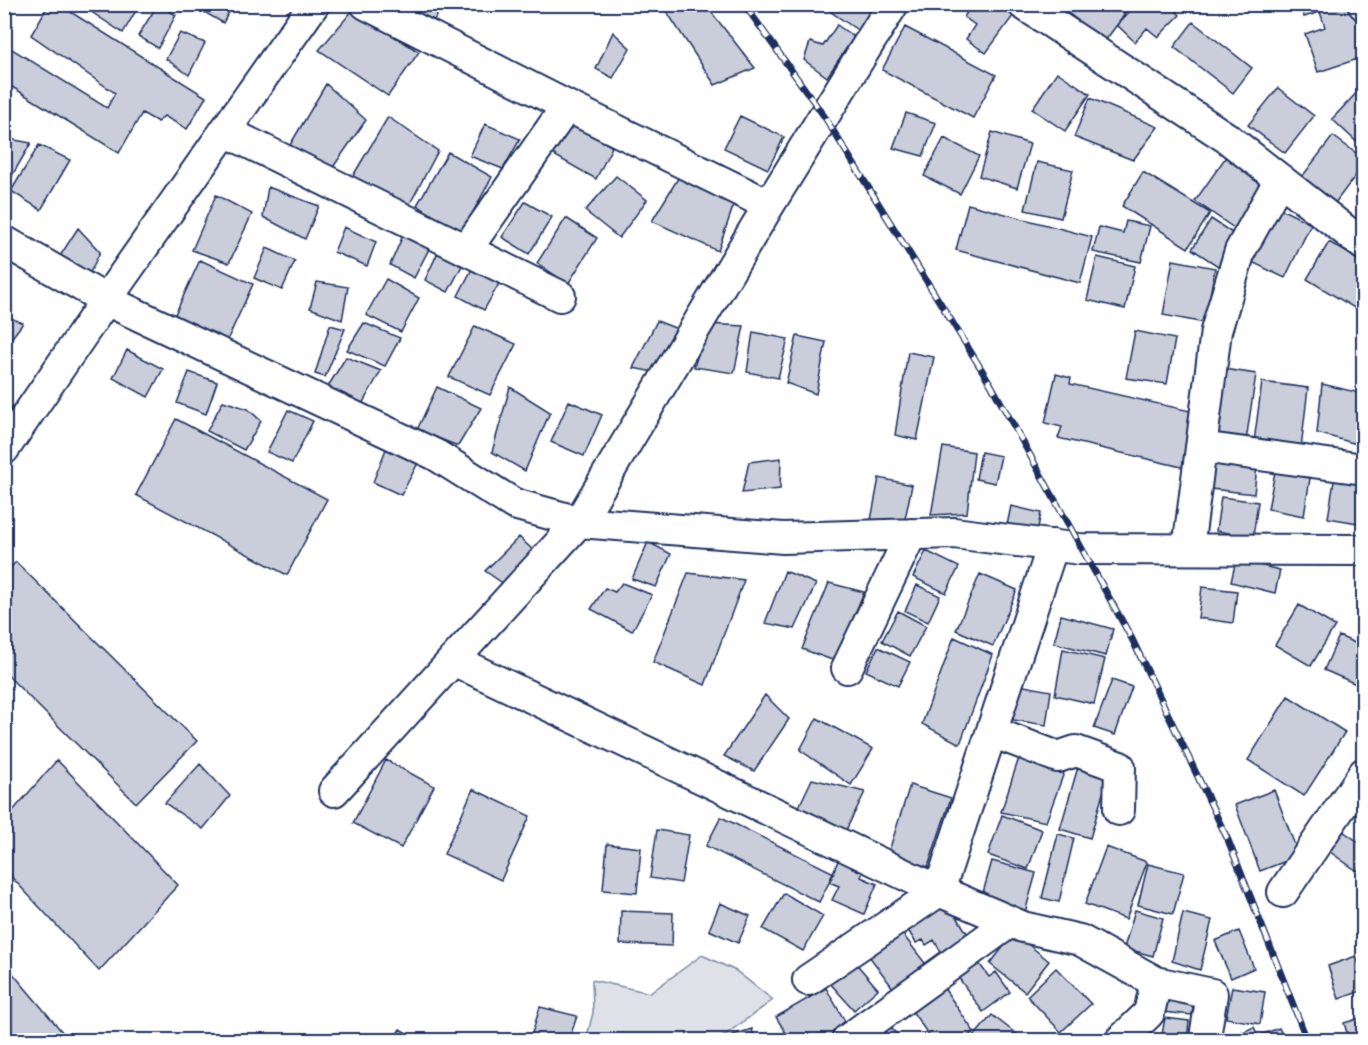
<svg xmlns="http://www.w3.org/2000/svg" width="1368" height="1045" font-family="Caveat,sans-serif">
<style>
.green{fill:#dee1e7;stroke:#7c88a2;stroke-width:1.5}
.building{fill:#caceda;stroke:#1b2f5e;stroke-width:1.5}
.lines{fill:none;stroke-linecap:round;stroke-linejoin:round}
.minor-casing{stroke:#1b2f5e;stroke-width:34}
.minor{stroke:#fff;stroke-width:30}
.rail-casing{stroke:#1b2f5e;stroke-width:7}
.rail{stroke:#fff;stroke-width:4.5;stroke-dasharray:14;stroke-linecap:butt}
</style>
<rect width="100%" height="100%" fill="#fff"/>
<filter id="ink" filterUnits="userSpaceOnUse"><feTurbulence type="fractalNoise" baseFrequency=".0167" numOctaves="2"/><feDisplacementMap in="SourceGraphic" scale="12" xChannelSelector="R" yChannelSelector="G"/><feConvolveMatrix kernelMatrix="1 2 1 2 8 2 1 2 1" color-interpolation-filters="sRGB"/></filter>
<g filter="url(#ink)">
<!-- green -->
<path class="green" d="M702,955L736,971L773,1000L718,1040H586L593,1013L592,980L650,993Z"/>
<!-- building -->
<path class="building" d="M49,4H58L206,97L187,129L164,116L158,122L142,113L119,153L4,82V44L107,108L115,93L31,35Z
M98,4H133L138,7L123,33L93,13Z
M158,4L176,15L158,48L138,36Z
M201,4H233L223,23L199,9Z
M397,4H443L434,20Z
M666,4H705L755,68L715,85L663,6Z
M836,4H881L862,33L831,12Z
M972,4H980L983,7L985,4H1006L1016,12L986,53L966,39L975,25L964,17Z
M1062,4H1113L1125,14L1105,41L1060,7Z
M1113,4H1132L1125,14Z
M1137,4H1169L1180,15L1158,37L1147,28L1135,42L1117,25Z
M1300,4H1353L1364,35V57L1318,72L1305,34L1325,27L1320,12L1304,17Z
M353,10L419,52L388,96L319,50Z
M1193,22L1252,68L1233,93L1174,47Z
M837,25L854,37L827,77L804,60L810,42L823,46Z
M905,27L996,75L973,118L882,70Z
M613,32L630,48L613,78L596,69Z
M180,33L205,43L189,75L166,59Z
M1057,72L1090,94L1065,131L1032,109Z
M326,84L366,120L331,170L290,145Z
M1364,85V149L1332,119Z
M1278,88L1314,116L1285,153L1248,125Z
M1090,98L1158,127L1133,160L1074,137Z
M906,113L936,123L923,156L893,148Z
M740,116L784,137L768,169L724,148Z
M388,117L438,151L406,211L351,179Z
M570,119L612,147L596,179L552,154Z
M485,124L520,139L503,169L470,156Z
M992,132L1030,144L1017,188L979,176Z
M1333,136L1364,159V164L1335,203L1301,178Z
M4,138L31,143L9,181L4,180Z
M944,138L979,156L960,194L924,176Z
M39,145L70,160L41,210L11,191Z
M1230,151L1269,179L1234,228L1195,201Z
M448,152L492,177L461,234L417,205Z
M1037,162L1073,170L1061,218L1025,210Z
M1143,172L1210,213L1188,248L1122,206Z
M680,175L734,204L718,251L652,221Z
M616,176L647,200L619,238L585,211Z
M268,187L319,206L305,239L263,217Z
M216,195L252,214L229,263L192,250Z
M525,202L552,217L529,254L502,237Z
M968,204L1092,237L1080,283L956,250Z
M1277,207L1311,224L1285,278L1250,261Z
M566,218L597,238L568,284L537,263Z
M1211,219L1237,236L1218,266L1192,249Z
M1126,221L1150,226L1141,262L1093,252L1099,227L1123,233Z
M344,227L376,242L367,266L334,252Z
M78,228L100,252L89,275L60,256Z
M404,233L431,245L414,278L390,265Z
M1329,242L1364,263V314L1307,279Z
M267,248L295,261L282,290L254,278Z
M439,250L464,262L448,292L425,280Z
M1097,257L1135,266L1125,309L1087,300Z
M200,260L253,284L225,345L172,321Z
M1173,260L1215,268L1205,323L1163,315Z
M473,267L501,280L484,310L458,296Z
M386,279L419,298L401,332L366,315Z
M317,282L348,287L342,320L310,308Z
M4,315L23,323L4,348Z
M657,321L680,330L658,373L633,368Z
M364,323L400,338L385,366L347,350Z
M707,324L744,326L734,373L694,367Z
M330,325L345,329L325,377L315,374Z
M475,326L516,344L490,395L449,377Z
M1135,331L1175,339L1167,384L1126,378Z
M753,332L788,339L778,378L747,372Z
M797,336L826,342L816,394L786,383Z
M127,350L163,369L148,397L113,378Z
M908,352L934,357L917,440L895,435Z
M346,357L381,371L362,404L327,388Z
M1224,369L1256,374L1246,441L1213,436Z
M189,372L217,382L206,414L177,403Z
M1056,374L1071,378L1070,384L1199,413L1186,468L1058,438L1062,427L1045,423Z
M1262,382L1308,388L1301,448L1254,442Z
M1322,384L1364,394V446L1317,433Z
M437,387L481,408L458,446L417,430Z
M510,387L550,412L525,471L492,452Z
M223,401L248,409L261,421L244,450L207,431Z
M569,401L602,415L584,456L551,442Z
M288,410L313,421L292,463L267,452Z
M176,419L327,499L287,575L136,495Z
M388,444L418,463L401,495L373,482Z
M943,447L974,452L967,513L931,515Z
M981,452L1001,456L995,483L976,479Z
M781,458L780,489L742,493L749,462Z
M1214,461L1257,466L1254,494L1211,489Z
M1276,466L1311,472L1304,516L1268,509Z
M1335,475L1364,480V524L1328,518Z
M879,478L912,485L904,524L871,520Z
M1221,497L1258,502L1253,537L1216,531Z
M1011,506L1041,513L1037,532L1007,525Z
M519,537L536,553L504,584L485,571Z
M648,542L671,554L656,587L632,579Z
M926,551L959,567L946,593L913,577Z
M1236,560L1280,570L1275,593L1231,582Z
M16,562L197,741L136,803L4,672V574Z
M785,571L816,584L795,629L765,623Z
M688,573L744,580L705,685L653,662Z
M980,574L1017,590L993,646L956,630Z
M622,583L652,595L632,631L591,609L605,588L615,592Z
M829,583L864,592L835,661L802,649Z
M917,585L940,596L928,622L905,611Z
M1202,587L1237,591L1233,623L1198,618Z
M1299,605L1335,626L1311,666L1275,645Z
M898,611L926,626L910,656L882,641Z
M1061,615L1113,629L1106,656L1054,643Z
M1339,636L1364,647V666L1356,684L1324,670Z
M954,637L993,655L960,744L922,724Z
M878,647L910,662L898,686L866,671Z
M1063,649L1105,659L1094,704L1055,695Z
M1112,680L1132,687L1115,735L1094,728Z
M1019,685L1051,691L1046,725L1013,720Z
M765,695L789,719L754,771L724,756Z
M1288,696L1345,732L1304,796L1248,760Z
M817,718L873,749L851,785L800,750Z
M1020,755L1065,770L1046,822L1001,812Z
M57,760L178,885L99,971L4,869V821Z
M386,760L434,786L401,848L353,823Z
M1080,760L1110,769L1090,838L1060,829Z
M200,764L230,796L203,829L165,803Z
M812,779L865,792L842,838L794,817Z
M910,785L951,798L928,867L888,854Z
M473,789L530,816L501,880L444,854Z
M1274,790L1299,856L1260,871L1235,805Z
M1002,815L1042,830L1028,869L988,855Z
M721,817L834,873L819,902L706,846Z
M1340,829L1364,846V862L1357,871L1326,849Z
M657,830L689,835L681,883L650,878Z
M1058,834L1074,838L1059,902L1042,898Z
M607,844L641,848L637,893L603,890Z
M1106,847L1147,862L1126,919L1085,904Z
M840,856L865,867L861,877L877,884L864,914L832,900L839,886L829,882Z
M992,861L1036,873L1024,916L980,903Z
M1148,864L1184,873L1173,914L1138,905Z
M784,893L823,916L803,951L763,929Z
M948,902L970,938L943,956L934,940L926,945L923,940L916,943L903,922Z
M720,903L750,916L738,943L709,930Z
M1135,910L1163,918L1153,956L1124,948Z
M621,911L673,913L672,946L620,944Z
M1183,913L1212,920L1200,970L1172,961Z
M1239,931L1254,968L1231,978L1215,941Z
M901,932L928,967L896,992L869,956Z
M1014,933L1049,961L1025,992L990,964Z
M1356,956L1364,977V990L1339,999L1328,966Z
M853,960L878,989L854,1010L829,982Z
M978,962L989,977L996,972L1010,992L983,1012L958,977Z
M4,963L69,1040H4Z
M1056,968L1091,1004L1061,1032L1027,996Z
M1232,987L1265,992L1260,1024L1226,1018Z
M826,988L850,1030L832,1040H790L776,1017Z
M944,988L974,1032L962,1040H932L912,1011Z
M1165,995L1194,997L1192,1015L1163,1012Z
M540,1007L577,1016L569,1040H530Z
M992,1015L1024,1040H971Z
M1364,1017V1040H1349L1344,1023Z
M1165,1018L1189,1021L1187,1040H1161Z
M885,1021L902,1040H862Z
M1254,1027L1258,1036L1279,1028L1285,1040H1241L1238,1034Z
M400,1029L418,1040H393Z
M752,1029L755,1040H721L720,1039Z"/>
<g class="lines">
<!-- minor casing -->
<g class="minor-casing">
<path id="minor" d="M366,4L567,106L769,205
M1023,4L1227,138L1364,245
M1363,4L1364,5
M225,131L560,296
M4,241L106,300L436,455L514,504L579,522L783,538L954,533L1080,549L1364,550
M466,250L567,106
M1201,447L1364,469
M4,449L106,300L314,4
M1188,549L1216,331L1240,251L1280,179
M453,660L939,891L1023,927L1080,940L1156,982L1212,994L1206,1031
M847,668L911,534
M992,732L1058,757L1076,751L1120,767L1119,810
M334,791L579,522L769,205L893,4
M1283,892L1364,773
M808,980L939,891L1053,545
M847,1040L1010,922
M1121,1040L1149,1013L1156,982"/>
</g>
<!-- minor -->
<use href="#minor" class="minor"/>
<!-- rail casing -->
<g class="rail-casing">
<path id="rail" d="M744,4L824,116L990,383L1132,639L1228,840L1307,1040"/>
</g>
<!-- rail -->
<use href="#rail" class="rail"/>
</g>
</g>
<!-- margin -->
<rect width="1368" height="1045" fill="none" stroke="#fff" stroke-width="24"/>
<rect x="12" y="12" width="1344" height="1021" fill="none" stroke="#1b2f5e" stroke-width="2" filter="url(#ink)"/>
</svg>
